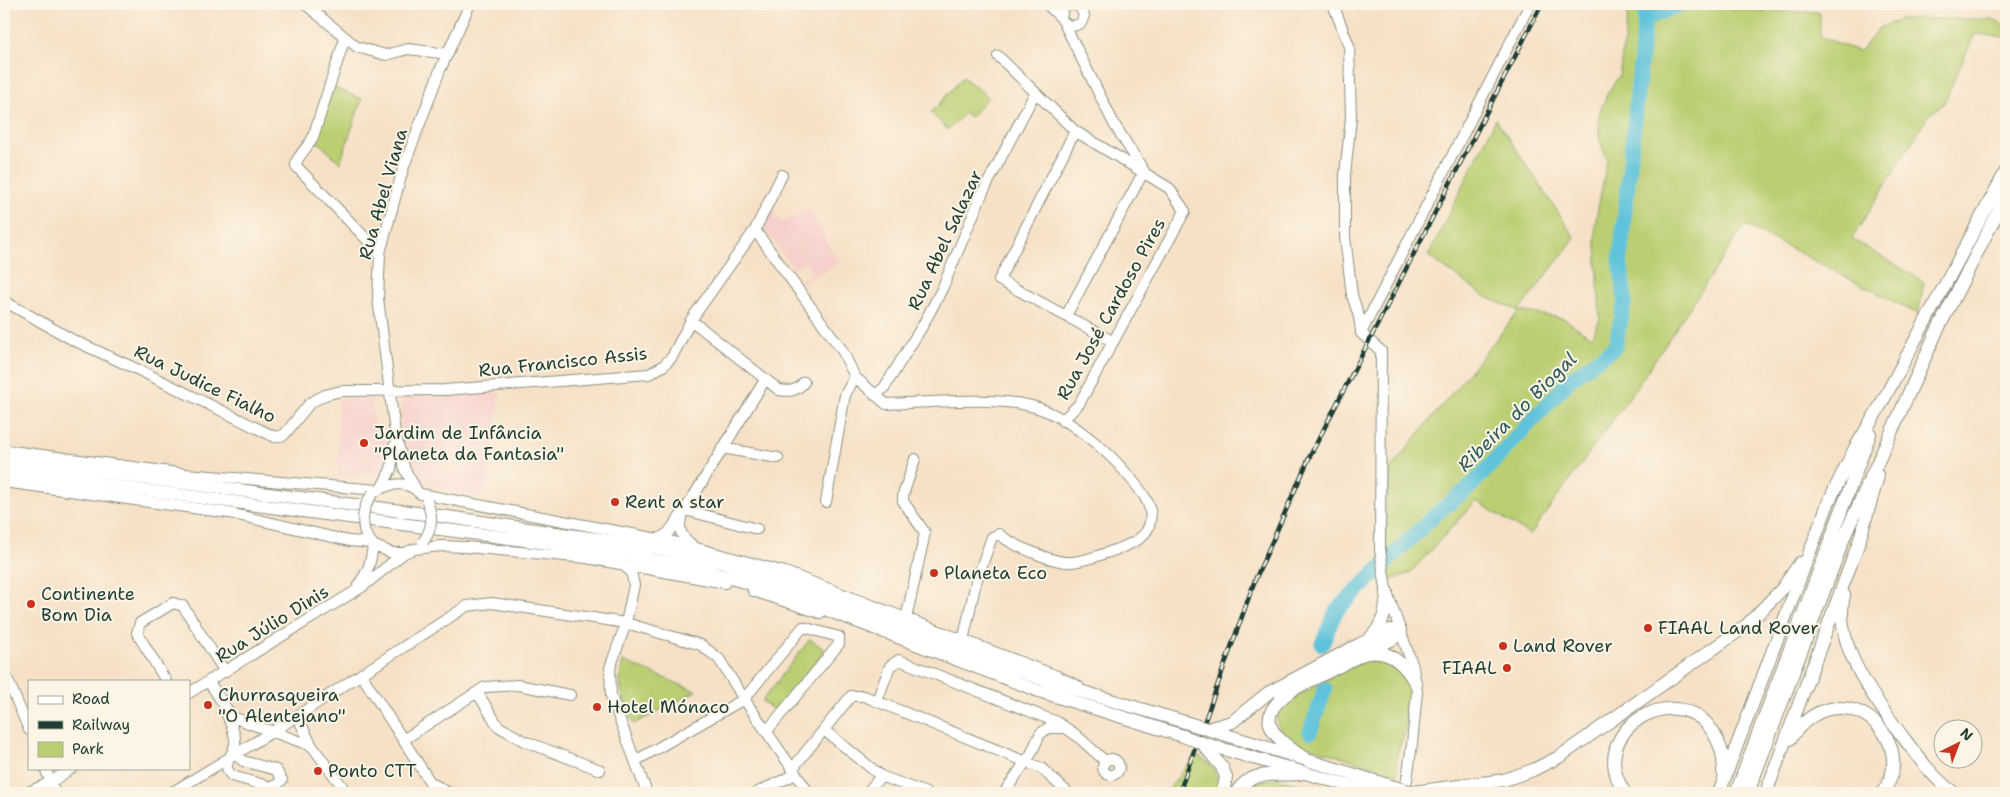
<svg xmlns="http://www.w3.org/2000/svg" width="2010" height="797" font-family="'Shantell Sans',sans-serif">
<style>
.built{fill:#f7d0cb}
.green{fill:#bacf72;stroke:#6c8653}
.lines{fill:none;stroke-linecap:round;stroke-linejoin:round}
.stream{stroke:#5ec3db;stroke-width:2.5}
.river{stroke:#5ec3db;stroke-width:15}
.minor-casing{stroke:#8a8f7e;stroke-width:12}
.major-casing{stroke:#8a8f7e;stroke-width:14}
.minor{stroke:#fff;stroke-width:10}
.major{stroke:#fff;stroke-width:12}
.rail-casing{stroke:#1f3d34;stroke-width:4.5}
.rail{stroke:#fcf5e5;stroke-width:2.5;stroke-dasharray:8;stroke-linecap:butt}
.minor-bridge-casing{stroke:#8a8f7e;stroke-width:12;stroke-linecap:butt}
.major-bridge-casing{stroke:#8a8f7e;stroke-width:14;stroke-linecap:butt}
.minor-bridge{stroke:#fff;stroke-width:10}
.major-bridge{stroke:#fff;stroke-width:12}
.poi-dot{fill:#c8321e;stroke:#fcf5e5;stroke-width:2}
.labels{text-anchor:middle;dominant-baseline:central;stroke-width:4;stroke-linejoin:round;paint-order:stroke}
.street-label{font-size:18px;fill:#1f3d34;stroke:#fcf5e5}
.poi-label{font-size:18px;fill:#1f3d34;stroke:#fcf5e5;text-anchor:start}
.water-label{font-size:19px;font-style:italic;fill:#2f5e5e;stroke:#fcf5e5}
</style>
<rect width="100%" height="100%" fill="#fcf5e5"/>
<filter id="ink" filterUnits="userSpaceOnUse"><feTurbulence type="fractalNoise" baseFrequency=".02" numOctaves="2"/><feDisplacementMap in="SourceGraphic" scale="10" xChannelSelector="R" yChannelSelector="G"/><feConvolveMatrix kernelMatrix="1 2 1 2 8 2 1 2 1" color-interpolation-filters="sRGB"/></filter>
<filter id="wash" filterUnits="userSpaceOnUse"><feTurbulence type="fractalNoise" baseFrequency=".0096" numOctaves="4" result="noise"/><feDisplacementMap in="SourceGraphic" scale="20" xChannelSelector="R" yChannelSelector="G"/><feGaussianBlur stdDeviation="1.12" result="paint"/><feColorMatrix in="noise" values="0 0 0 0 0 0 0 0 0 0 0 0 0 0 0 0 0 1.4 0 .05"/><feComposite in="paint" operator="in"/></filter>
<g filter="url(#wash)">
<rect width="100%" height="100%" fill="#f6e1c7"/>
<!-- built -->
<path class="built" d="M809,208L839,263L802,283L800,279L812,273L806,262L794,269L765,230L766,224L773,209L782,223Z
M500,392L486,499L434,487L416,474L407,464L403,453L399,410L404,400L413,396Z
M338,398H371L375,431L391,436L388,460L384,468L375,474L360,477L338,478Z"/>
<!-- green -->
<path class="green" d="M1616,4H1713L1707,5L1755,11L1820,12V36L1860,52L1879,28L1900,19H1994L2006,26V33L2004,37L1975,34L1944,103L1928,116L1852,239L1924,282L1918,314L1745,225L1638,385L1530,535L1476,501L1410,573L1389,581L1384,540L1390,469L1519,311L1484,296L1428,256L1496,119L1575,238L1519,311L1563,318L1591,337L1600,319L1595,225L1607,160L1599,137V114L1608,92L1619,76L1628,14Z
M963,77L988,97L971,117L965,113L948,130L931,113Z
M330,86L362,99L340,163L313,137Z
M810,639L825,650L776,712L762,701Z
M1378,657C1415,671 1414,693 1406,728C1404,738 1398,748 1397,758C1397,763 1398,769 1398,774L1290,741C1276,726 1270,718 1287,702L1363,659Z
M623,661L696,691L634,724C624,700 616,687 623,661Z
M1195,755C1215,764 1218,773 1217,793H1166Z
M1277,778L1327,793H1244L1256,782Z"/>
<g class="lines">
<!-- stream -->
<path class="stream" d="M1629,4L1645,19"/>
<!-- river -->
<path class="river" d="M1322,644L1336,611L1437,513L1470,487L1572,378L1615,347L1625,300L1620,259L1645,19L1681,4
M1310,732L1325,689
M1278,793V792"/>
</g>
</g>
<g filter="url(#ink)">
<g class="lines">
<!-- minor casing -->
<g class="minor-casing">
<path id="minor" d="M305,4L357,47L386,55L408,49L448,54
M1047,4L1061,18
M1071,4L1063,8L1061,18C1065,26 1073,28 1081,23L1084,16L1081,8L1073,4
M1333,4L1349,46L1351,118L1345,175V237L1352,295L1359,317L1361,332
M1064,23L1114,124L1142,168
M345,38L313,137C309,147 296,156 296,166L380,253
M998,56L1075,131L1169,188L1185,211L1079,404L1062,421
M1075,131L999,280L1112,341
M755,230L842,350L855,377L845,395L826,502
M4,301L73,340L141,371L275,437L284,435L310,403L325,395L341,391L445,390L649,374L663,366L672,357L691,320L755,230L782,175
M1066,316L1144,171
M691,320L779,390C790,392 797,391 804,382
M1361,333L1381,351L1380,550L1386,589L1413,667L1417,692L1412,744L1405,793
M1361,333L1530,4
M855,377L886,404C929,403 999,395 1038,408C1067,417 1107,450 1126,473C1138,487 1154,503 1150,522C1149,528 1145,534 1140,538C1131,546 1085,561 1072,562C1056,564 1011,545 999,534L992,537L976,582L963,641
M875,395L884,388L923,325L942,289L982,194L1035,93
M722,448L778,458
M4,450L186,474L378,490
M4,482L229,513L349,541L372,543
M382,487L391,469L394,446
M416,489L405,470L395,433L378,298L380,253L403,169L440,70L470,4
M373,493C387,484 407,479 419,493
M421,494L674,542L785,572L1057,676L1078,686
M685,510L757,529
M682,515C677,529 681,536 692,545
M365,533L373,545L392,553H404L414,549L441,546L465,547L587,558L725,583
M659,539L668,533L685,510L765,380
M622,564L631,572L634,585L626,623L610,668L611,696L647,793
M358,585C369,571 371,561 373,545
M753,591L820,613
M906,619L925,533L903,501V495L915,459
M4,671L29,730
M361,674L430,782L449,793
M166,681L137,633L140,623L173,603L183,606L225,672
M209,682L232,717L312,746L347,793
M477,692L498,726L524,741L600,770
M189,693L362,587L404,553
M877,701L890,666L899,660L1057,722L1076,735L1105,761
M226,710C228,720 237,735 235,744C233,756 220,765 232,776L271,787L278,784L282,780L276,770L243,761L235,754
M305,711L301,724L312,746
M824,730L881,776L926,793
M403,740L485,687L518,685L570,695
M1103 767a8 8 0 1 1 16 0a8 8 0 1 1-16 0Z
M635,761L744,699L803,627L839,637V644L767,731
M45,768L55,793
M793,768L851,696H864L1041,768L1068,793
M26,793L51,782L72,768
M171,793L272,732L467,606L492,603L626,623L701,645L719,659L744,699L809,793
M756,793L796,774
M867,793L881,776
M1004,793L1031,754L1040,734L1048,728H1065"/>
</g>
<!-- major casing -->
<g class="major-casing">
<path id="major" d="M4,460L448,517L651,547L723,563L778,581L1053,683L1188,723
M4,472L547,543L626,554L706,571L758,586L806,602L1039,691L1183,736
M1844,595C1832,644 1875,700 1903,737C1918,757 1933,778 1954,793
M1371,637C1384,624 1386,610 1387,592
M1364,654C1388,647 1405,664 1416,684
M1207,729L1232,722L1268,693L1360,644L1390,630H1400
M1207,729L1391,786
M1790,739C1841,664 1923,742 1882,793
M1202,743L1374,793
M1202,743L1222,767L1226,777L1223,793
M1308,761C1276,738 1247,720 1294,689L1393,639L1400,630
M1413,792L1504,780L1533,770L1559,757L1747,625L1782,589L1800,563
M1236,793C1250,769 1275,776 1299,774
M1625,793C1582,731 1678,676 1713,732C1721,745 1725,757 1723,772
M1719,793L1829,501L1855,448L1879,408L2006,171
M1736,793L1870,434
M1748,793L1845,535L1936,333L2006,196
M1766,793L1859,542L1878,476"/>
</g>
<!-- minor -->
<use href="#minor" class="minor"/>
<!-- major -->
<use href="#major" class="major"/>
<!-- rail casing -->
<g class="rail-casing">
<path id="rail" d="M1179,793L1255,580L1310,456L1542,4"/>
</g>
<!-- rail -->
<use href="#rail" class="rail"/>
<!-- minor-bridge casing -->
<g class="minor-bridge-casing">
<path id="minor-bridge" d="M365,533C361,517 363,507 373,493
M423,542C433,528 433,517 427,501"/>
</g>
<!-- major-bridge casing -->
<g class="major-bridge-casing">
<path id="major-bridge" d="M1188,723L1207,729
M1183,736L1202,743
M1391,786L1413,792"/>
</g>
<!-- minor-bridge -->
<use href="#minor-bridge" class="minor-bridge"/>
<!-- major-bridge -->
<use href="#major-bridge" class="major-bridge"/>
</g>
</g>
<!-- markers -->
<g class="poi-dot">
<circle cx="364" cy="443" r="5"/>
<circle cx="615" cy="502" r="5"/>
<circle cx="934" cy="573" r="5"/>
<circle cx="31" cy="604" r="5"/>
<circle cx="1648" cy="628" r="5"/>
<circle cx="1503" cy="646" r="5"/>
<circle cx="1507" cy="668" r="5"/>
<circle cx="208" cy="705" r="5"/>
<circle cx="597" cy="707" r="5"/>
<circle cx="318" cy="771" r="5"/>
</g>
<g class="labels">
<!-- street labels -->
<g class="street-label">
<text transform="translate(383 194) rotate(-74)">Rua Abel Viana</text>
<text transform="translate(945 240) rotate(-65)">Rua Abel Salazar</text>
<text transform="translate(1111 309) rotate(-61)">Rua José Cardoso Pires</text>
<text transform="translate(563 362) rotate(-6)">Rua Francisco Assis</text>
<text transform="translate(205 384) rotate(26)">Rua Judice Fialho</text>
<text transform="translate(272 624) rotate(-32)">Rua Júlio Dinis</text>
</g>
<!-- poi labels -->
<g class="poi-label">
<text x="374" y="433">Jardim de Infância<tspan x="374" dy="21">"Planeta da Fantasia"</tspan></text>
<text x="625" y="502">Rent a star</text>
<text x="944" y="573">Planeta Eco</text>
<text x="41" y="594">Continente<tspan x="41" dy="21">Bom Dia</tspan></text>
<text x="1658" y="628">FIAAL Land Rover</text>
<text x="1513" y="646">Land Rover</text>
<text x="1497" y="668" text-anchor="end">FIAAL</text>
<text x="218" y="695">Churrasqueira<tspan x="218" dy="21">"O Alentejano"</tspan></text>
<text x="607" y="707">Hotel Mónaco</text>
<text x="328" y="771">Ponto CTT</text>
</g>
<!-- water labels -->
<g class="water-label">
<text transform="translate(1517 412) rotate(-45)">Ribeira do Biogal</text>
</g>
</g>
<!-- margin -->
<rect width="2010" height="797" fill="none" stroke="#fcf5e5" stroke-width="20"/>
<!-- legend -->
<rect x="28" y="680" width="162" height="90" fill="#fcf5e5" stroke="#a4ab9e"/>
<rect x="38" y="696" width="25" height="8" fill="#ffffff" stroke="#a4ab9e"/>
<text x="72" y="704" font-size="15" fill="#1f3d34">Road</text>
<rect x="38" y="721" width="25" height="8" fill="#1f3d34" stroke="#a4ab9e"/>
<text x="72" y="730" font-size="15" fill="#1f3d34">Railway</text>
<rect x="38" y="742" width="25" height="15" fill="#bacf72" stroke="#a4ab9e"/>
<text x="72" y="754" font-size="15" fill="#1f3d34">Park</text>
<!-- north arrow -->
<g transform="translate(1958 744) rotate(42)"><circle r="24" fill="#fcf5e5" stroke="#a4ab9e"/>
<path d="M0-4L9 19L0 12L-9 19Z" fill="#c8321e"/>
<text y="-8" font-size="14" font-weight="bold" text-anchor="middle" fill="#1f3d34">N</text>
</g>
</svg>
